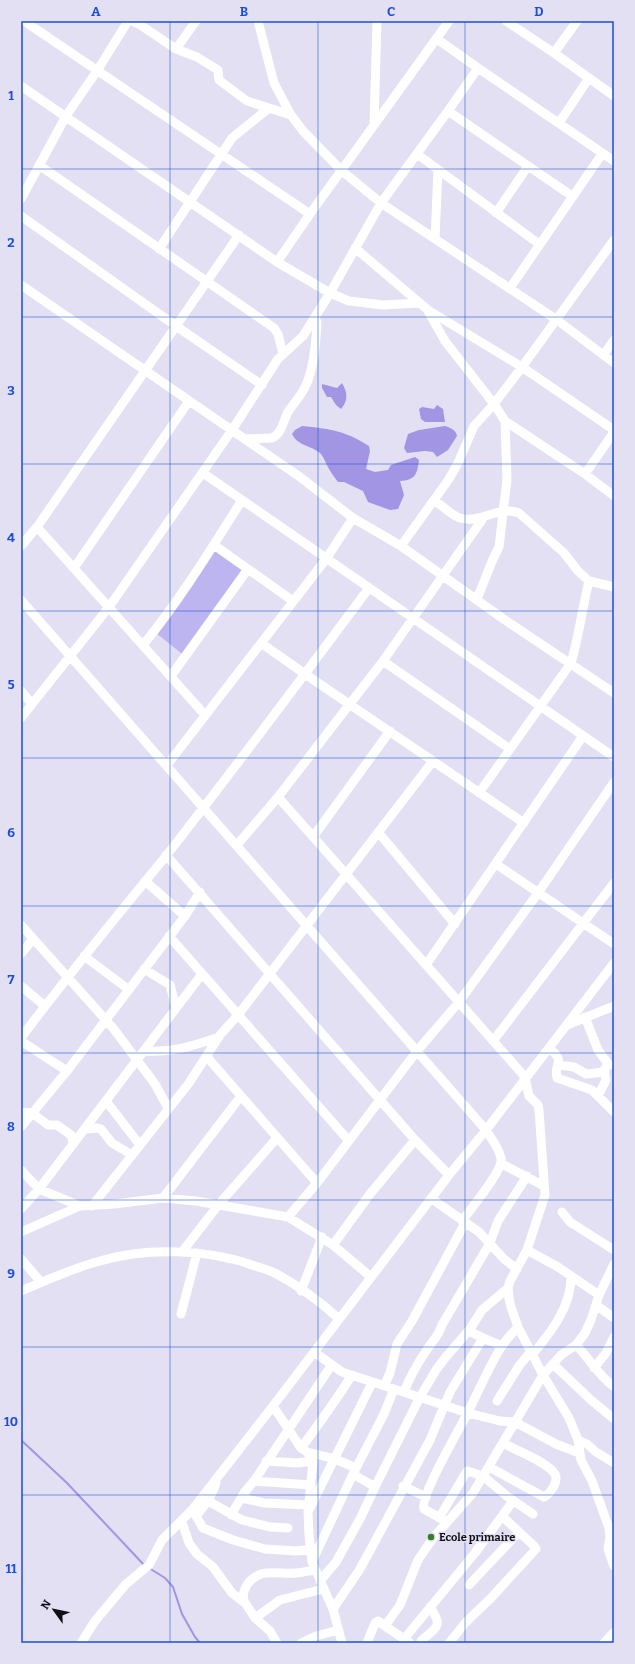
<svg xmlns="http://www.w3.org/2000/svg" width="635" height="1664" font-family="Bitter,serif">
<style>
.green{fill:#bdb5f0}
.water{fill:#a295e4}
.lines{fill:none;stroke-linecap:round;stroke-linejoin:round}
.stream{stroke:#a295e4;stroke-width:2}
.minor{stroke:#fff;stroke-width:9}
.grid{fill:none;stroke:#1d4ed8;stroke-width:1;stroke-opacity:0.55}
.poi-dot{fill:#357f27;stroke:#e2e0f2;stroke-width:1.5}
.labels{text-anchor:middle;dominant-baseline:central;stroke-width:3;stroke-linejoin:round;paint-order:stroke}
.poi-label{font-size:11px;font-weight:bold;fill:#100f15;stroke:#e2e0f2;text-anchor:start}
.neatline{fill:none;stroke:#1d4ed8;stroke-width:1.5}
.grid-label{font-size:13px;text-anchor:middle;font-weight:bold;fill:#1d4ed8}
</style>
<rect width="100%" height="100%" fill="#e2e0f2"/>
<!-- green -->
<path class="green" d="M215,546L251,571L186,657L156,633Z"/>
<!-- water -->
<path class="water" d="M342,383C348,393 348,401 341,409L336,405L331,397H327L322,388V384L337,388Z
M437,405L443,409L445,422H425L421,419L419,409L422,407L434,409Z
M302,426C330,429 344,430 369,446L370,451L366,469L375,472L388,470L391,465L415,457L419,460C417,475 415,480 400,481L404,495L398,509L390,510L368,502L363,491L344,482H338C335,478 332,474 329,469C326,464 324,457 320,453C310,445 298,446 292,434L295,430Z
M445,426C451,428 456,430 457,436L448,450L437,457L433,452L425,451L407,453L404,448L408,434L419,430Z"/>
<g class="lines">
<!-- stream -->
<path class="stream" d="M21,1440L67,1483L145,1566
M149,1568L165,1578L173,1587L182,1614L195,1637L200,1643"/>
<!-- minor -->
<path class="minor" d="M24,21L310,214
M132,21L139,24L176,49L197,57L218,70L219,80L247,101L291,115L303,131L342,171L381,203L557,320L614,363
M258,21L274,83L291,115
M506,21L554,53L614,96
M437,39L478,68L614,161
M176,49L196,21
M554,53L577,21
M21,86L277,262L330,293L349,301L383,305L419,303
M448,111L572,196
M559,123L589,78
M374,124L377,21
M417,154L539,244
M39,165L274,328L278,334L283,354
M21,199L66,116L97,71L128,21
M496,213L528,166
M21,216L176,326L262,385
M435,239L438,170
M355,248L428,310L522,367L614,430
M159,249L232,138L269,108
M277,262L310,214L449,21
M21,285L300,477L353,518L401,546L505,620L614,693
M510,288L602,154
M428,311L445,341L494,404L505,421L585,474L614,496
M604,354L614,340
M245,439L272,438C282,434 283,421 288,412C293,404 300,397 304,389C314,371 316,343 317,322
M203,473L614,757
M585,474L614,432
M434,500C441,505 451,515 460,518C481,524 499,505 519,513L564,553L578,571L589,581L614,587
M37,527L205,715
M214,545L293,601
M21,546L37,527L239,235
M401,546L449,479L458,463L474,426L494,404L522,367L614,240
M74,568L189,401
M477,599L493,559L499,547L507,479L505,421
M21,600L486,1130C491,1138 499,1148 501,1158C504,1170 471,1208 462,1221
M261,643L305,674L524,823
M143,645C180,600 211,549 242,500
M383,661L510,749
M171,676L248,569
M21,691L32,704
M21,718L109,607L232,430L278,359L303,336L330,293L381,203L448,111L478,68
M167,765L326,559L353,518
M479,793L571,663C579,636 582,609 589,581
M278,797L525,1077L529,1096L538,1105L539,1110L545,1195L527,1250L510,1281L508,1288L509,1298L511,1307L518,1327L543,1375L569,1418L578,1440L581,1460L592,1481L609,1528L610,1537L608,1549L614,1566
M378,832L455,924
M313,837L390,731
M237,845L278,797L383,661L484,517
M166,855L415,1140L449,1175
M496,864L614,944
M145,881L185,916
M21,925L113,1028L155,1084L168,1108
M169,936L349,1141
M21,954L33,939
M84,956L128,989
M426,965L583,736
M144,969L170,985L176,1008
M21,986L45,1006
M585,1017L598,1050L609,1065
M567,1025L614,1006
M21,1038C67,976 117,916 166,856C235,768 302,678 369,588
M21,1041L67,1071
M493,1041L614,883
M549,1048C567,1062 553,1063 557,1078L592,1090L614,1112
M144,1051C172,1053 193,1046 219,1037
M207,1057L317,1183
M558,1065L574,1067L586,1074L605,1072
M598,1096L606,1080L604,1070L606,1067
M106,1101L140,1145
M21,1112L32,1113L48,1125H57L71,1135L73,1143
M21,1127L67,1071L185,916L200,892
M85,1129L97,1128L101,1129L112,1143L132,1155
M502,1164L544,1186
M21,1170L39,1189L80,1206
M163,1198L241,1096
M432,1199L479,1232L504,1259L517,1269
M92,1206L189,1083L220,1035L238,1015L433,761
M21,1209L39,1189L202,974
M562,1212L570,1222L614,1250
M288,1217L317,1183L417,1051L459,1002L538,893L614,782
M21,1232L80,1206L114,1204L163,1198L196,1201L288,1217L333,1245L371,1277
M333,1245L370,1194L415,1140
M527,1250L558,1267L599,1295
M182,1252L219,1204L277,1138
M21,1259L41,1282
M21,1291C47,1280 73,1268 100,1261C147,1247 209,1249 255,1266C262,1268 269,1270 275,1273C297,1285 321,1302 339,1319
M301,1291L322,1237
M596,1305L614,1318
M181,1314L197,1253
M483,1338L502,1346
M576,1345C589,1358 598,1375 614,1387
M314,1352L342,1372L468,1413L500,1421L515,1422L556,1444L579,1453
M532,1355C551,1332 571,1307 571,1277
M553,1364L591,1400L614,1419
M594,1368L606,1353L614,1337
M384,1386L390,1373L397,1344L412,1321L465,1223
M404,1392C410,1377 417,1364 426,1351C433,1340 438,1337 442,1325L490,1243L498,1221L527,1176
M497,1401L519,1366L531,1351
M273,1406L301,1448L307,1452L313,1461L308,1512L309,1535L312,1562L333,1609L342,1643
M578,1440L587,1444L596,1452L614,1463
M301,1448C319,1424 336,1400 352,1375
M307,1452L335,1459L356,1468
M266,1461L297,1463L313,1461
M489,1467L544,1497C549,1495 551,1491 554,1486C556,1482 557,1478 555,1474C548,1462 515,1450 503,1443
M353,1474L375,1487
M483,1476L508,1497L533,1514
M254,1481L311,1485
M403,1486L426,1497
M242,1498L264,1503L308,1505
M208,1501L242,1520L270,1527L288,1528
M310,1508L372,1383
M194,1512L196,1516C205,1506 212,1496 216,1483
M231,1515L244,1493L254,1481L331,1366
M196,1516L203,1528L233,1540L265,1549L296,1551L310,1549
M439,1518L467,1471L477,1474L482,1478
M182,1522L189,1543L197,1554L213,1567L232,1593L246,1604L255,1618L270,1631L277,1643
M447,1522L424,1509C419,1497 461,1427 468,1412C479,1390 488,1369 500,1349C505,1340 512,1334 518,1327
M312,1562L353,1474L384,1414L394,1389
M320,1581L336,1562L361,1517L375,1487L420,1397L436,1370L445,1358L470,1329L482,1310L508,1288
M469,1585L519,1532
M244,1601C241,1589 250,1578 261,1574C271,1571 285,1574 296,1573C302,1573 308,1571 314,1570
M333,1609L360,1569L430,1440L450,1392L483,1338L469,1331
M255,1618L280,1600L323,1589
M385,1626L410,1643
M404,1639L475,1553L513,1501
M421,1641C436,1627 444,1627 430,1607
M81,1643L95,1621L126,1584L149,1565L162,1540L192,1510L273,1406L449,1175L486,1130L614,963
M301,1643L316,1636L338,1630
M367,1643L375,1623L378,1621L385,1626L400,1605L418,1560L433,1538L473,1493L543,1375L561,1355L576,1345L585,1333L591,1320L599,1295L614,1264
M449,1643L466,1622L490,1599L536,1549L534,1546L503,1517
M604,1643L614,1632"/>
</g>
<!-- grid -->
<path class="grid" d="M170,21V1643M318,21V1643M465,21V1643M21,169H614M21,317H614M21,464H614M21,611H614M21,758H614M21,906H614M21,1053H614M21,1200H614M21,1347H614M21,1495H614"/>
<!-- markers -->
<circle class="poi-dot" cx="431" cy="1537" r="4"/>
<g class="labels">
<!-- poi labels -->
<g class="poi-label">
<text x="439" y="1537">Ecole primaire</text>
</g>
</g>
<!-- border -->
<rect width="635" height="1664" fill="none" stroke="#e2e0f2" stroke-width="44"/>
<!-- north arrow -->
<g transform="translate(54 1610) rotate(303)" stroke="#e2e0f2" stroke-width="3" paint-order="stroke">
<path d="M0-3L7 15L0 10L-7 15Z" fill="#100f15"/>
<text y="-6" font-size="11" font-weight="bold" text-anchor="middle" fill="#100f15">N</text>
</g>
<rect x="22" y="22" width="591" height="1620" class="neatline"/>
<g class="grid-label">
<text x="96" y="16">A</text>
<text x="244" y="16">B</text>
<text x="391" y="16">C</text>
<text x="539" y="16">D</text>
<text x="11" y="100">1</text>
<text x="11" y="247">2</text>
<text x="11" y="395">3</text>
<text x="11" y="542">4</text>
<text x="11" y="689">5</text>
<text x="11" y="837">6</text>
<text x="11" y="984">7</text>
<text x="11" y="1131">8</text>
<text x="11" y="1278">9</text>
<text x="11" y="1426">10</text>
<text x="11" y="1573">11</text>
</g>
</svg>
